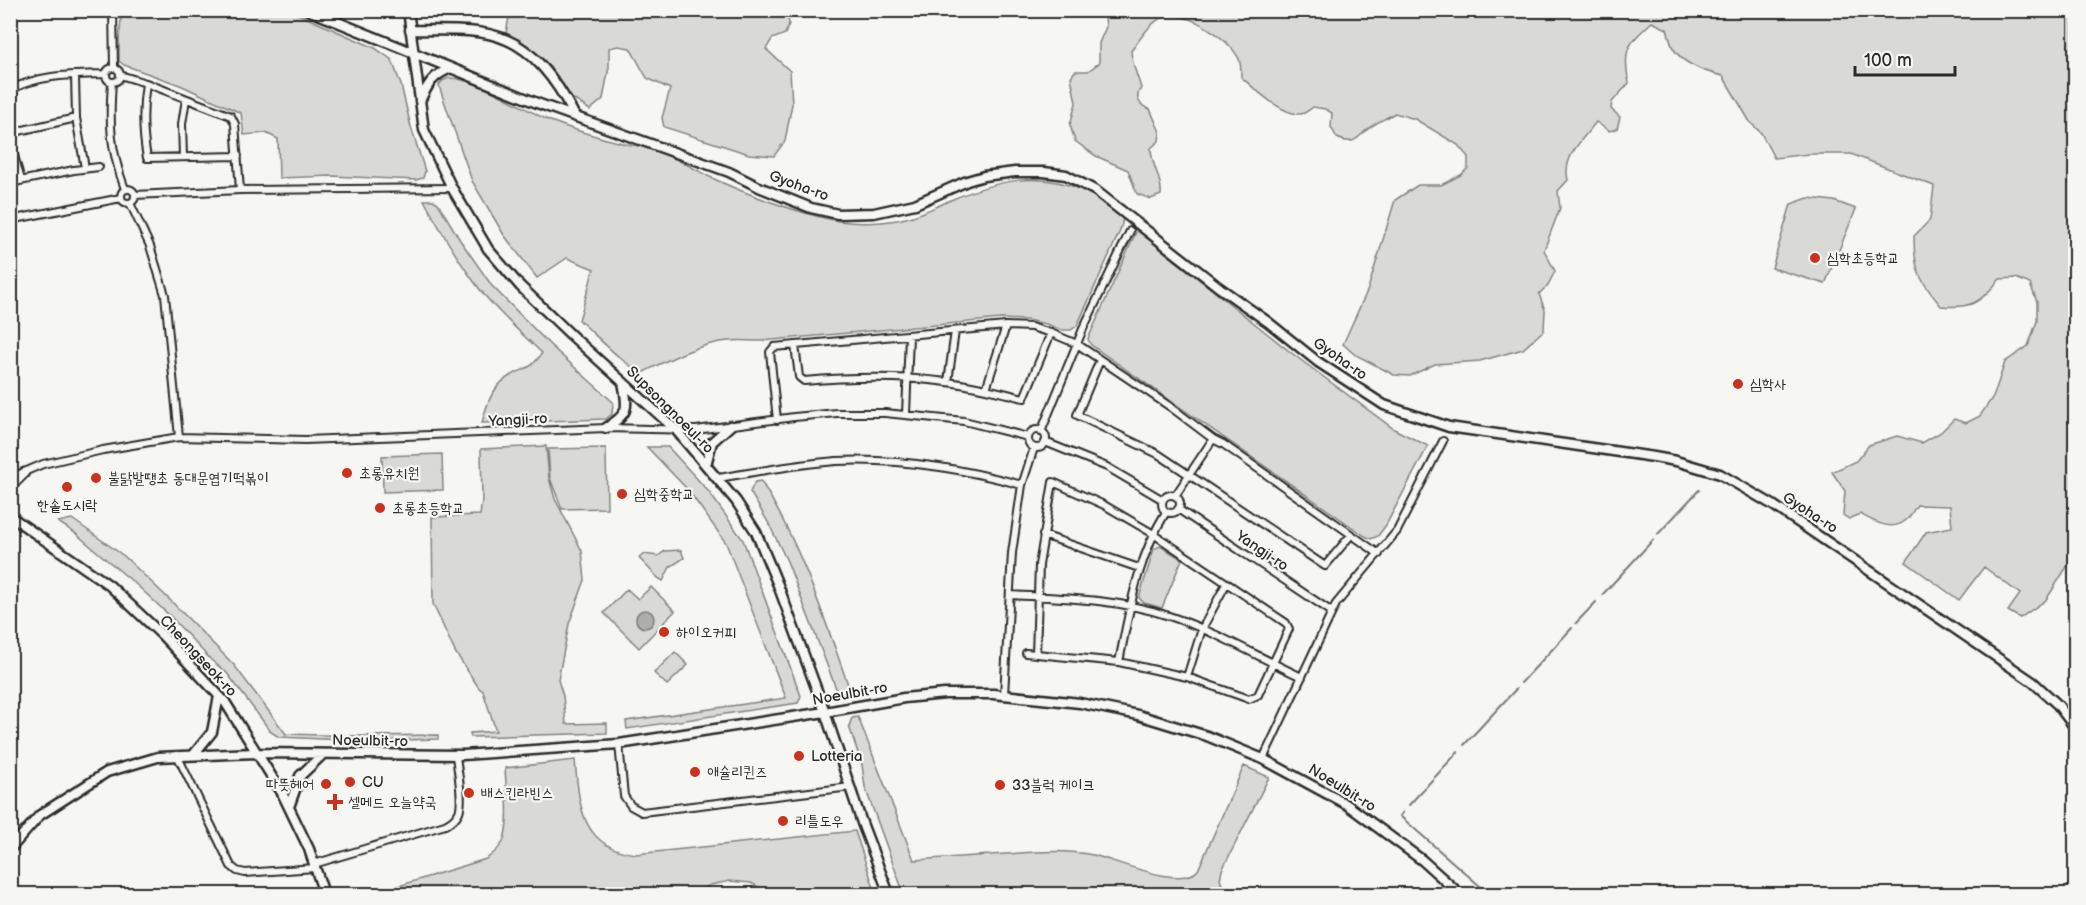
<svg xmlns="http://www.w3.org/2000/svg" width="2086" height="905" font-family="'Balsamiq Sans','Poor Story',sans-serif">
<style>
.green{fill:#d9d9d5;stroke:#828280;stroke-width:1.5}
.water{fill:#aeaeab;stroke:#7a7a78;stroke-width:1.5}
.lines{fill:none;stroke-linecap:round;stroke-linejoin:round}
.stream{stroke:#7a7a78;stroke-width:2}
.street-casing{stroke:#2b2b2b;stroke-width:10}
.secondary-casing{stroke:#2b2b2b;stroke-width:13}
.street{stroke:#f6f6f2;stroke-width:6}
.secondary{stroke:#f6f6f2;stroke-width:8}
.poi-dot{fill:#c8321e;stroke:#f6f6f2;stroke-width:2}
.labels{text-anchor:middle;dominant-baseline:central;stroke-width:4.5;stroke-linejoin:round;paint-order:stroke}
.street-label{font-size:15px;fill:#2b2b2b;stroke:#f6f6f2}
.poi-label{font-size:15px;fill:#2b2b2b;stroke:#f6f6f2;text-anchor:start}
</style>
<rect width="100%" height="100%" fill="#f6f6f2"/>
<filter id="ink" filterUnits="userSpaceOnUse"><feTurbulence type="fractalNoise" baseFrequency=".0167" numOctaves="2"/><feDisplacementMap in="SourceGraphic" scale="12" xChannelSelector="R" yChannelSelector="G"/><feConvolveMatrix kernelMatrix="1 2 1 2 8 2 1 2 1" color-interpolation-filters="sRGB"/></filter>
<g filter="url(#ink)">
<!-- green -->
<path class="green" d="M1112,10L2075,11V554L2046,600L2020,618L2008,611L2020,594L1984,567L1959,600L1906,562L1926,532L1952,527L1950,506L1917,505C1913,510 1910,518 1905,521C1891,532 1873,521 1860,514L1849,519L1843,515L1845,491L1832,472L1856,461L1869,445L1897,436L1922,443L1941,432L1954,419L1966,423L1980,416L1994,395L2005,362L2028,346L2037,321V302L2030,284L2016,278L2000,279C1980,302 1973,309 1941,306C1919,279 1914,271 1914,236L1930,220L1934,186L1851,154H1809L1774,158L1761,133L1750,122L1723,76C1705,72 1683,65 1673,48C1670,42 1669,35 1667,29L1652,22C1628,44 1622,49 1629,83L1612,102L1611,109L1620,117L1617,129L1609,131L1596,122C1583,139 1562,157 1568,180L1558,191L1560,208L1544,250L1555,271L1548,285L1539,294L1545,310L1544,330L1523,349L1480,361L1435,364L1410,376L1394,375L1354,354L1343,344L1368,289L1395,200L1418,185H1441L1461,175L1468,168V157L1458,145L1415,119L1395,113C1387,118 1379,121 1372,126C1358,135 1357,147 1337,138L1331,127L1332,113L1325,109L1313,107C1309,110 1306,113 1301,114C1282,115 1255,89 1241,77C1241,71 1241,64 1239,59C1228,37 1187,9 1162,18C1150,22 1139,41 1131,51C1132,65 1137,74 1141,88C1134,97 1139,106 1150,109L1160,132L1159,141L1151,148C1151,166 1163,179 1161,195L1151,199L1137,194L1128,170L1096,156L1075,141L1070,125L1076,103L1071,77L1075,71H1088L1099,63V43L1106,27L1105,18Z
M122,11H291L375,48L392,60L401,85L411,127L425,171L423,178L416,180L332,176L279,178L278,139L266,133L244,135L241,113L180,85L124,65L119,61V40Z
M510,11H787L789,24L785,34L772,39L766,49L790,71L792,104L785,141L774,156L749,154L664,127L662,118L670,89L647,78L630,48L618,46L609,48V67L603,99L590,110L570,97L545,70L505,39Z
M449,78C476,78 522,108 548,120C573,130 601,138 626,144C637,146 648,147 657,151C676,158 693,168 710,177C743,193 803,215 839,221C860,224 886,223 906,218C923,214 937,206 953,199C998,180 1041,170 1087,192C1099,198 1117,208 1123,219L1120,231L1077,326L1071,330H1062L1046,324L1027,320L1001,319L761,341C750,341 739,340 728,341C698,344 670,359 644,372C629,371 592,331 579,320L594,269L567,258L537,278L504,235L472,181L441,92L439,85L442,81Z
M1808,198L1834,201L1856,209L1825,284L1772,268L1791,204Z
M424,200H433L438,203L460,240L492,286L550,345L613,402L612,414L606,419L482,423C487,402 494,382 516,373C531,366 532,367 542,353C519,331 494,309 475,283C456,257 439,228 424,200Z
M1137,230L1298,358L1394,429L1428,446L1386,525L1378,536L1371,539L1365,536L1091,345L1088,339Z
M546,446L549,478L555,499L582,551L585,580L569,624L558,680L563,696L566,724L607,723V733L471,737L470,733L496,731L483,691L479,688L455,652L433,604L432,517L480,515L482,500L481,449Z
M647,447H668L709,492L743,540L801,696L798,703L627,729L626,721L786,698L726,543L688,490Z
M606,448L607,508L562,509L550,478L548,449Z
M442,454L443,490L383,492L382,456Z
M761,481C802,547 825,621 851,693L841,695L837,691L787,561L768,522L750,492L755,482Z
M72,519L124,556L169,599L234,665L286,734L360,736L438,735V739L366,741L279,737L271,732L227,673L211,660L171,617L139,587L75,533L58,522Z
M1160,546L1182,559L1162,608L1144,603L1139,598L1154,549Z
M681,550L684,558L670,567L663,581L658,578L639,558L644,554L658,556L665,551Z
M651,587L675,611L639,648L604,613L627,589L638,599Z
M675,652L688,665L667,685L654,673Z
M858,717L914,860C945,858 975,856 1006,854C1035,852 1064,849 1093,855C1115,860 1182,890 1198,870L1244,766L1269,777L1222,870L1220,879L1225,894H904L865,787L862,765L849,726L852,718Z
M575,760C579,805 581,848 636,854L855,831L876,894H772L751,883L730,881L710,885L695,894H372L486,859C493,854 499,849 503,842C511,820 506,791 505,768Z"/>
<!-- water -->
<path class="water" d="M636 619a9 9 0 1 1 18 0a9 9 0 1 1-18 0Z"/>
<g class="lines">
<!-- stream -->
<path class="stream" d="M1658,534L1699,490
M1603,594L1653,540
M1576,623L1596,602
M1521,683L1572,628
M1464,745L1516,689
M1409,805L1458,752
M1403,812L1400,816L1489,894"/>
<!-- street casing -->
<g class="street-casing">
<path id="street" d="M113,10L114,67
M106 75a7 7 0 1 1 14 0a7 7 0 1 1-14 0Z
M75,75L76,118L85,168
M120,75L146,83L231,116L235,124L240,190
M112,82C109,124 110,149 125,189
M146,83C142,109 142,131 147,158L238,156
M10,90C40,74 73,75 106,74
M10,133L76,118
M10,141L21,180
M183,157L182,124L186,99
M10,183L74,170L99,167
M121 196a7 7 0 1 1 14 0a7 7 0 1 1-14 0Z
M135,195L240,190L452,188
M130,203L150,246L165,295L179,437
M10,220L121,198
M795,345L799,377L804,381C851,377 899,376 947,382C973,385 999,392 1024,398L1051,333
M1100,360L1077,415L1158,454L1325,566L1351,535
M948,382L955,331
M986,389L1006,326
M906,415L909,335
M777,420L770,352L774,347L1006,326L1031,327L1051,333L1077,344L1172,408L1213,439L1223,444L1379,554
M1028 439a9 9 0 1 1 18 0a9 9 0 1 1-18 0Z
M1041,432L1083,329L1130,231
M1045,442L1107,467L1163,500
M10,478L43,464L103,450L179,437L305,440L606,428L696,430L794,417L837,413H885L964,421L1028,437
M718,478C756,472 796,464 836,461C898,458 961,468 1022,485
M1162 504a9 9 0 1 1 18 0a9 9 0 1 1-18 0Z
M1175,496L1213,439
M1178,509L1332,612
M1043,535L1139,568
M1010,595C1062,598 1119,599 1169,616C1215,631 1258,657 1302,677
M1026,653L1119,662L1187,677L1249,699L1258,695L1289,629L1286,623L1152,533L1104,505L1053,482L1039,565L1036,654
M1119,662C1130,608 1137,559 1166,512
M1187,677L1202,629L1226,584
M1004,695L1012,553L1022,485L1034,448
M619,744L624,796L631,806L642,812L851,787
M177,755L231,866L237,871L245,873L315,868
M1263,759L1336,604L1397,531L1443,441
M314,864L445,825C451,822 456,819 459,812C464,800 457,769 456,755"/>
</g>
<!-- secondary casing -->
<g class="secondary-casing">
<path id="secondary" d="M308,10L537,103L729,172L759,187L811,208L838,214L874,213L915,204L967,181L984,176L1015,172H1044L1066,175L1096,191L1220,288L1268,322L1318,362L1384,405L1449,427L1654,457L1676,461L1720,474L1773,505L2033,682L2058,705L2076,729
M408,10L424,130L452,188L488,249L520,286L571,335L676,430L736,501L756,532L778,585L825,712L862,823L889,894
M410,30C441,31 478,27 507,40C538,53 560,87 575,116
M420,101C428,84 433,75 451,68
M606,428C630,413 628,408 623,382
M706,465L712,442L730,426
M10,487L24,473
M10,516L109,585L162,635L225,702L282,793L309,849L324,894
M194,754L212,732L219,696
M289,807L300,776L323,754
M10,849L40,815L107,772L158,757L255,753L463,755L619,744L825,712L904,698L945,694H993L1080,703L1138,715L1207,736L1263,759L1346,804L1422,860L1460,894"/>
</g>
<!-- street -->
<use href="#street" class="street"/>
<!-- secondary -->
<use href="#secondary" class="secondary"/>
</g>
</g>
<!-- markers -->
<g class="poi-dot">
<circle cx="1815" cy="258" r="6"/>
<circle cx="1738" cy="384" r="6"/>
<circle cx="347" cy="473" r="6"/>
<circle cx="96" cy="478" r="6"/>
<circle cx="67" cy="487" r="6"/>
<circle cx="622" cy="494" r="6"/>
<circle cx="380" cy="508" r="6"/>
<circle cx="664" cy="632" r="6"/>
<circle cx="799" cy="756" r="6"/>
<circle cx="695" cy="772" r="6"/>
<circle cx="350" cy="782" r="6"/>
<circle cx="326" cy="784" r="6"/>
<circle cx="1000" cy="785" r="6"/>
<circle cx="469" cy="793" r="6"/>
<path d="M332 793h6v6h6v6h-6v6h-6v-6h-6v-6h6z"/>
<circle cx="783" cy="821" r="6"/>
</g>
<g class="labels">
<!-- street labels -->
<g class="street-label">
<text transform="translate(799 186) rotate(20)">Gyoha-ro</text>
<text transform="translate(1340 359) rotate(35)">Gyoha-ro</text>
<text transform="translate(670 410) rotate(45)">Supsongnoeul-ro</text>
<text transform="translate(518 420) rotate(-3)">Yangji-ro</text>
<text transform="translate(1810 513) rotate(33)">Gyoha-ro</text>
<text transform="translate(1262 551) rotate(34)">Yangji-ro</text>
<text transform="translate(198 656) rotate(47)">Cheongseok-ro</text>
<text transform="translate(850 694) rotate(-10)">Noeulbit-ro</text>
<text transform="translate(370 741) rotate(1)">Noeulbit-ro</text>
<text transform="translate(1342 788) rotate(32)">Noeulbit-ro</text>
</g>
<!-- poi labels -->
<g class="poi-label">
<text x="1827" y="258">심학초등학교</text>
<text x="1750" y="384">심학사</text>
<text x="359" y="473">초롱유치원</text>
<text x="108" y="478">불닭발땡초 동대문엽기떡볶이</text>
<text x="634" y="494">심학중학교</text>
<text x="67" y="505" text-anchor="middle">한솥도시락</text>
<text x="392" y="508">초롱초등학교</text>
<text x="676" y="632">하이오커피</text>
<text x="811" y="756">Lotteria</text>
<text x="707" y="772">애슐리퀸즈</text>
<text x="362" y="782">CU</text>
<text x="314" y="784" text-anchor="end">따뜻헤어</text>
<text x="1012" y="785">33블럭 케이크</text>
<text x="481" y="793">배스킨라빈스</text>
<text x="348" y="802">셀메드 오늘약국</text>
<text x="795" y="821">리틀도우</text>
</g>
</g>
<!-- margin -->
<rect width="2086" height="905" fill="none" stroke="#f6f6f2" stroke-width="36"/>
<rect x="18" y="18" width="2050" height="869" fill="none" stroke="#2b2b2b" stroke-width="2" filter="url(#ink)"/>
<!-- scale -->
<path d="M1855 66v9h100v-9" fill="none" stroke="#2b2b2b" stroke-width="3"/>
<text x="1864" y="66" font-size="18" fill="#2b2b2b" stroke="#f6f6f2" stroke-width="4.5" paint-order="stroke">100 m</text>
</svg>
